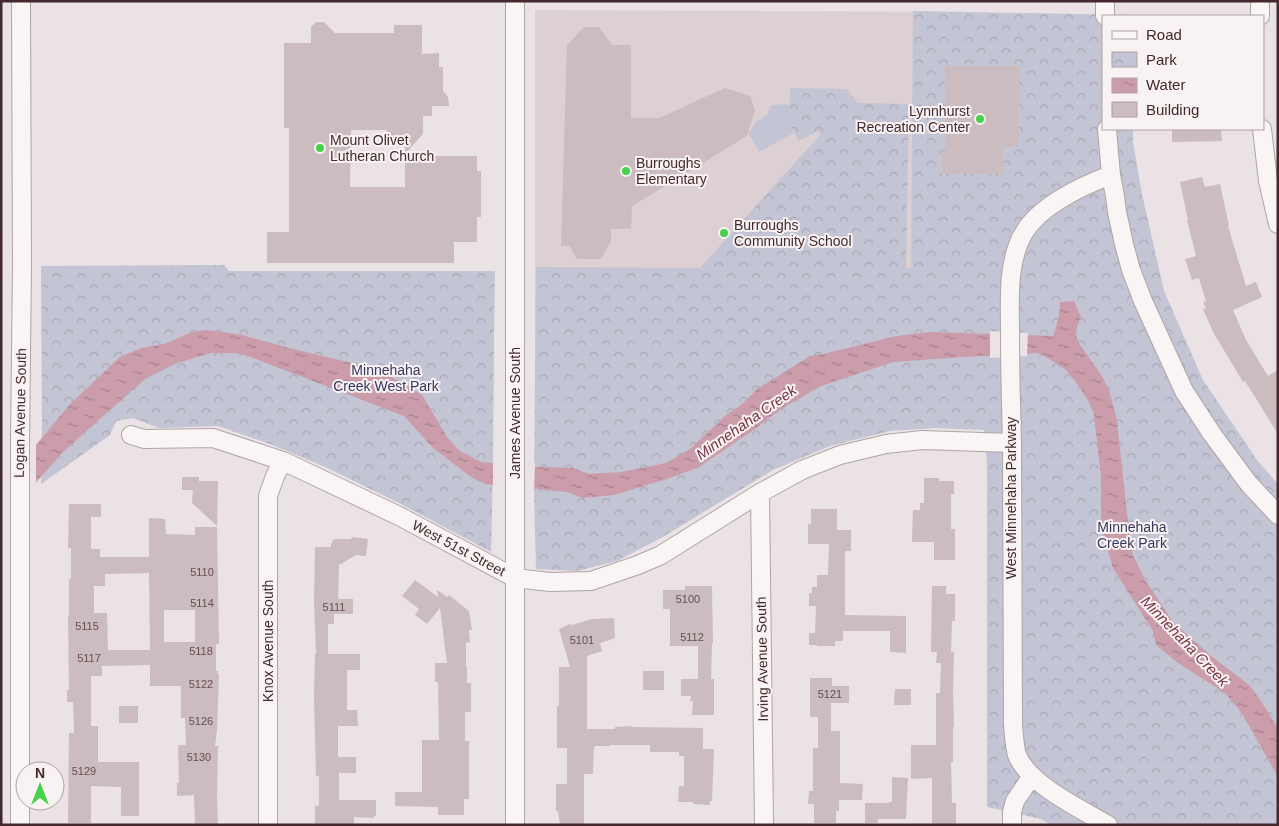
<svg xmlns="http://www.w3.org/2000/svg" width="1279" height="826" font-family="Helvetica,sans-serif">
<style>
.built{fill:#dcd0d2}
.grass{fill:#c3c4d4}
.park{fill:url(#park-crowns)}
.water{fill:url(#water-ripples)}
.pier{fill:#eae2e4}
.building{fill:#cabcbf;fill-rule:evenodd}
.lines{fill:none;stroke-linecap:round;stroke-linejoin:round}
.minor-casing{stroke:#b1a3a6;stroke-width:20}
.minor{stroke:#f9f5f5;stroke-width:18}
.poi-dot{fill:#46d14a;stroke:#f8f2f3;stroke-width:2}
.labels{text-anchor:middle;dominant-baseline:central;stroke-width:4;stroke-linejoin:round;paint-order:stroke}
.number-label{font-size:11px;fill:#654e52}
.poi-label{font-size:14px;fill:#43292e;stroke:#f8f2f3;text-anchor:start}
.park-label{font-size:14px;fill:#37375f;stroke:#f8f2f3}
.street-label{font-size:14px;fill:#43292e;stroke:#f8f2f3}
.water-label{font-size:15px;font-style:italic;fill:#773345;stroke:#f8f2f3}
</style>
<defs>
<pattern id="park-crowns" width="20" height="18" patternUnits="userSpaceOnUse" patternTransform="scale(1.25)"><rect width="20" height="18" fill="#c3c4d4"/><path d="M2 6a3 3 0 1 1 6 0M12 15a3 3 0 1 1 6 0" fill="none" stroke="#a9a8b6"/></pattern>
<pattern id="water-ripples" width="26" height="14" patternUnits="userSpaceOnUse" patternTransform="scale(1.25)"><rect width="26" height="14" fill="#cb9caa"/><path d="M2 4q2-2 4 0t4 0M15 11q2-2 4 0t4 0" fill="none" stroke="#a67f8b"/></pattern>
</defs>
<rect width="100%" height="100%" fill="#eae2e4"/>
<!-- built -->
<path class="built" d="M535,10L950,12L911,269L535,444Z"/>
<!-- grass -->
<path class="grass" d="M789,104V123L794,133L759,152L749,133L756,122L767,115L771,105Z"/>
<!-- park -->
<path class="park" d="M913,11L1133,15V16H1103V129H1133V142L1142,194L1164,291L1203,380L1257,460L1278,484V825H1051L1041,819L987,807V464L984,430L935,428L890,431L830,446L773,470L661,538L617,561L577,571L536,569L534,493L536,267L700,268L821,134L818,131L799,141L789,123L790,88L846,89L858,103L909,104L906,268H911Z
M214,265H224L229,271H495C493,365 494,458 491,552L403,505L323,466L270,444L218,426L159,428L133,418L116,421L110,435L41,484L42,421L41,266Z"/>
<!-- water -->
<path class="water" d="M1074,301L1081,317L1077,327L1076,336L1080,345L1102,376L1110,393L1117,421L1130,541L1133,555L1145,580L1173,622L1210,655L1249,685L1261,701L1278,729V777L1248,724L1238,708L1225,693L1178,663L1156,645L1153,631L1113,568L1103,533L1101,524V476L1094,415L1089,402L1074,379L1065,369L1051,360L1038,353L964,357L893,362L821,386L781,409L755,429L699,467L670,478L614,495L583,498L567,492L485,484L471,477L433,448L404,416L248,356L234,353H211L177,363L145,379L63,452L1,522V487L70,404L120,357L141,348L164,344L192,332L207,330L242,335L285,347L380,370L422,395L447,437L460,451L481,462L540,467L573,468L589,474L621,472L666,463L690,449L725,416L742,404L757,389L810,356L823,354L897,336L931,332L1053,336C1057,325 1060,315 1060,302Z"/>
<!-- pier -->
<path class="pier" d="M990,331L1028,333L1027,356L990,358Z
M36,441V487L2,525V482Z
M493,461L535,464L534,491L493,487Z"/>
<!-- building -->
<path class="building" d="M316,22H324L335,33H394V25H422V54L439,53V67H443V91L448,97L449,106H432V116H423V134L405,154V140H387V130H351L350,187H405V156H477V171H481V217H477V242H454V263H267V232H289V128H284V43H311V27Z
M584,27H599L612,45H631V118H659L725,88L750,96L755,110L747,136L632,206L631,229H611V241L601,259H577L569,246H561L567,45Z
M945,66H1020L1018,147H1003V174H942V151H945Z
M1172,129H1221L1222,141L1172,142Z
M1202,177L1205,187L1220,184L1229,226H1228L1246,286L1256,282L1262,297L1233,310L1246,340L1268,376L1278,370V434L1245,381L1243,382L1213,332L1203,309L1206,308L1203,302L1206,301L1199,278L1192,280L1185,259L1196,256L1187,220H1188L1180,182Z
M182,477H199V481H218L217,526L192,503L193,490H182Z
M924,478H939V481H954V494H951V529H955V560H934V542H912L913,510H920V503H924Z
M69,504H101V517H91V549H100V557H149V518L165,519L166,534L195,535V527H217L219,644H216V671H218V674H219L217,731L215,746H218L217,795L218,825H195L194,795L177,796V783H179L178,745H186L185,718H181V686H150V665L102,666V676H91V726H98V762H139V816H121V787L91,786V823H68L69,733H74L73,702H67V690H69L68,616H69V579H71V548H68ZM149,573L150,650H108L107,613H94V586H105V574ZM164,610H195V642H164Z
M811,509H837V530H851V551H845V615L906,616V653L890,652V631H843V641H835V646H817V645H809V633H815L816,606H809V593H812V587H817V575H828L829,544H808V524H811Z
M352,537L368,539L366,556L356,555L339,565L338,599H353V614H334V624H328V654H360V670H347V710H357L358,726H338V757H356V773H339V800H376V816H374V818L354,817V825H315V806H319V776H316L314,697L315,654H316L314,602L315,547H331V544L334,539H351Z
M415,580L438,597L437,590L447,597L449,595L469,611L472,630H469L470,642L466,643V666H467V683H471V712H465V741H469V799H464V815H438V807L395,806V792H422V740H439L438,682H435V663H447L440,608L427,624L415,615L419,609L402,596Z
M685,586H712L713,643H712L711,679H714V715H692L693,701H690L691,696H681V679H698V646H670V609H663V590H685Z
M932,586H946V594H955V621H952L951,652H954L953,693L954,727H953V762H951L952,803H956V825H932V778L911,779V745H936V693H940L941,663H936L937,652H931Z
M614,618L615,638L600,643L602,651L587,656V729H615V727L632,726V727L703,728V749H714L712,801H710V805L693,804V802H678L679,786H684V756H679V752H650V745H610V746H594L593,774H584V825H560L558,811H556V784H567V748H557V706H559V667H570L559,629L570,624L572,625L592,619Z
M643,671H664V690H643Z
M810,678H832V686H849V703H831V731H840V783L863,784L862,800H839V811H836V823H814V804H808L809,791H813V748H818V717H810Z
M895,689H911V705H894Z
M119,706H138V723H119Z
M892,777L908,778L906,819H878V823H865V803H889V802H892Z"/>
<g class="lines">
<!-- minor casing -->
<g class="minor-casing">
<path id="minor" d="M515,1V825
M1105,1V16
M1260,16V1
M1107,129L1111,175L1115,196L1117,212L1124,244L1131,270L1143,301L1184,391L1212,434L1249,484L1278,515
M1262,129L1268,181L1278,224
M131,435L144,439L213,438L283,461L399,516L515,578L550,582L591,581L638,565L661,555L760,493L802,470L840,455L886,444L922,440L1012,443
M760,493L764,825
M20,825V441L22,266L21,1
M268,825V496L275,476L283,461
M1012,825V812L1015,801L1032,776
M1108,825C1081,809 1029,785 1017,755C1014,745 1014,734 1013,724C1012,630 1013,537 1012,443C1011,406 1010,370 1010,333C1010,301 1007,265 1022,236C1037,207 1081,186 1111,175"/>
</g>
<!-- minor -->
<use href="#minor" class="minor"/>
</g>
<!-- markers -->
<g class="poi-dot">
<circle cx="980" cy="119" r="5"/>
<circle cx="320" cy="148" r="5"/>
<circle cx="626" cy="171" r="5"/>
<circle cx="724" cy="233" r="5"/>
</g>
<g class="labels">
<!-- number labels -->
<g class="number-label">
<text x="202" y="572">5110</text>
<text x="688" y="599">5100</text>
<text x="202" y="603">5114</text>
<text x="334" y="607">5111</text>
<text x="87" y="626">5115</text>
<text x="692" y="637">5112</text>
<text x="582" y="640">5101</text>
<text x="201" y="651">5118</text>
<text x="89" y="658">5117</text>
<text x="201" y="684">5122</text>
<text x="830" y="694">5121</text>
<text x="201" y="721">5126</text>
<text x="199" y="757">5130</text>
<text x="84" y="771">5129</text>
</g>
<!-- poi labels -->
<g class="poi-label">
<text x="970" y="111" text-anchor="end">Lynnhurst<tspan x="970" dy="16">Recreation Center</tspan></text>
<text x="330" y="140">Mount Olivet<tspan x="330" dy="16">Lutheran Church</tspan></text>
<text x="636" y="163">Burroughs<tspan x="636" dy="16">Elementary</tspan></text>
<text x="734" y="225">Burroughs<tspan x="734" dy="16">Community School</tspan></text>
</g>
<!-- park labels -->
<g class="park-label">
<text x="386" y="370">Minnehaha<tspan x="386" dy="16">Creek West Park</tspan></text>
<text x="1132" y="527">Minnehaha<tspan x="1132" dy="16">Creek Park</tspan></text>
</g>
<!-- street labels -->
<g class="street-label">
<text transform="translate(20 413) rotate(-89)">Logan Avenue South</text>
<text transform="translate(515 413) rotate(-90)">James Avenue South</text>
<text transform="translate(1011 498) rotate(-90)">West Minnehaha Parkway</text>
<text transform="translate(459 548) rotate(28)">West 51st Street</text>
<text transform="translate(268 641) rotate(-90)">Knox Avenue South</text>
<text transform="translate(762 659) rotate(-91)">Irving Avenue South</text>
</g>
<!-- water labels -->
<g class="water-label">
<text transform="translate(746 422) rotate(-35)">Minnehaha Creek</text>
<text transform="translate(1185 641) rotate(46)">Minnehaha Creek</text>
</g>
</g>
<!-- border -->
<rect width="1279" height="826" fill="none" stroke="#43292e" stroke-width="5"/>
<!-- legend -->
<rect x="1102" y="15" width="162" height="115" fill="#f8f2f3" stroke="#b0a2a4"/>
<rect x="1112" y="31" width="25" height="8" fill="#f9f5f5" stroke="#b0a2a4"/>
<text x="1146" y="40" font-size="15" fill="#43292e">Road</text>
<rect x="1112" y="52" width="25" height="15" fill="url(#park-crowns)" stroke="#b0a2a4"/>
<text x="1146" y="65" font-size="15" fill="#43292e">Park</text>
<rect x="1112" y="78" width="25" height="15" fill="url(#water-ripples)" stroke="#b0a2a4"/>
<text x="1146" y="90" font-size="15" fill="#43292e">Water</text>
<rect x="1112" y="102" width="25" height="15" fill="#cabcbf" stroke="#b0a2a4"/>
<text x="1146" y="115" font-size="15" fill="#43292e">Building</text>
<!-- north arrow -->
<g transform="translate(40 786)"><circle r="24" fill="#f8f2f3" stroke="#b0a2a4"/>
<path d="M0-4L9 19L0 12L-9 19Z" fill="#46d14a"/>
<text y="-8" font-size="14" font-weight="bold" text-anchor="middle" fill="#43292e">N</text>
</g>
</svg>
